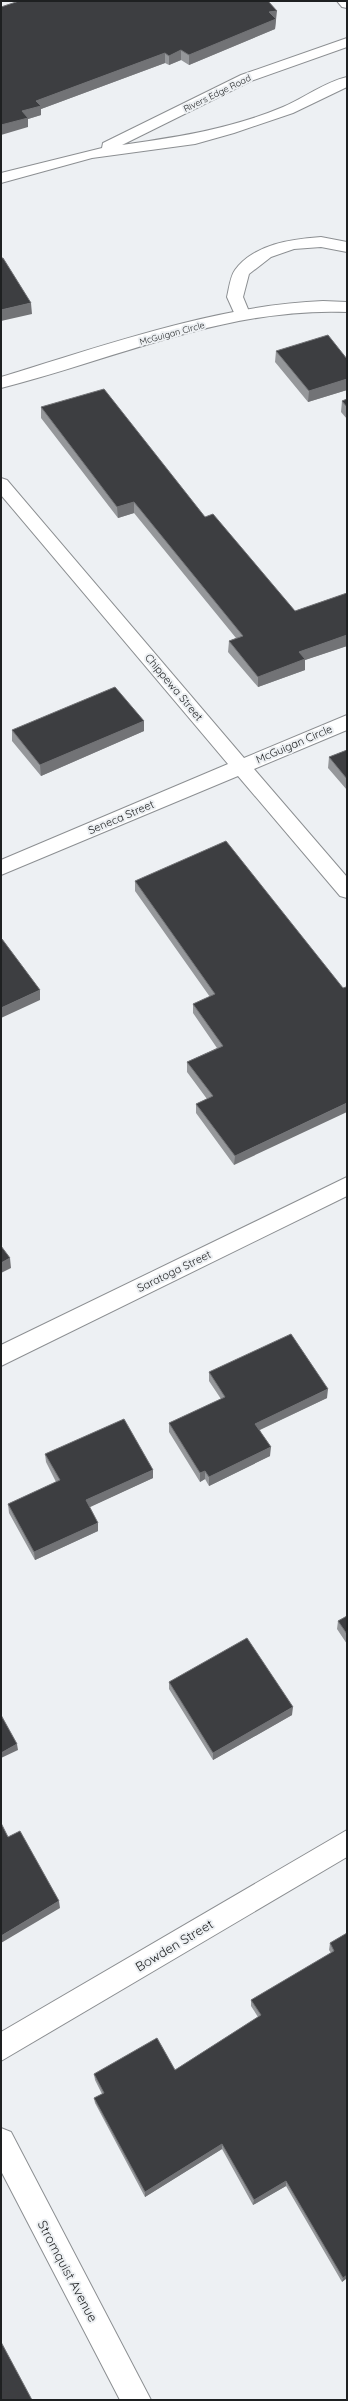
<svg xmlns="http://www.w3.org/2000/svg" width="348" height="2401" font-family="Quicksand,sans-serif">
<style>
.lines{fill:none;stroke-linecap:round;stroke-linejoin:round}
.service-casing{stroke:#8c8f92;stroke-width:2}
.minor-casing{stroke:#8c8f92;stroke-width:2}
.service{fill:#fff;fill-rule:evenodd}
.minor{fill:#fff;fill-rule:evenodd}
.wall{fill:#95979a}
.shaded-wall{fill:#727376}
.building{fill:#3d3e41;stroke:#727376}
.labels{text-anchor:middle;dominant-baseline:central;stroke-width:4;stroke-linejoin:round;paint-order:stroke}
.far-street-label{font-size:9px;fill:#1e2021;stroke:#edf0f3}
.street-label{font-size:11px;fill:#1e2021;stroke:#edf0f3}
.near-street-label{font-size:13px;fill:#1e2021;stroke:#edf0f3}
</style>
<rect width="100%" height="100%" fill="#edf0f3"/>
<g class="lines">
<!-- service casing -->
<g class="service-casing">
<path id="service" d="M321,237L347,242V252L321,247L294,249L271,257L249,274L243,297L250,314L248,317H236L227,297C229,289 230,277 235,270C254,244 292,239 321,237Z"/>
</g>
<!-- minor casing -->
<g class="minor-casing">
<path id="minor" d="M337,1H347V8L342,7Z
M347,38V47L251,81L122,145C177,137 231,129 283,107C304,98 325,82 347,77V87L293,113L234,133L195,144L92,158L1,183V173L102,148L103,143L241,75Z
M323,301L347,302V312C226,307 116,359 1,388V377C102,346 218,305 323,301Z
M1,478L7,480L244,758L347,715V730L254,769L347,877V898L340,896L238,776L1,875V860L228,764L1,495Z
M347,1177V1196L1,1366V1345Z
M347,1830V1857L1,2061V2032Z
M1,2128L11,2132L151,2400H120L1,2171Z"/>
</g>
<!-- service -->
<use href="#service" class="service"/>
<!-- minor -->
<use href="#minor" class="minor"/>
</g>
<!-- wall -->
<path class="wall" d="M1,7L276,20L275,29L189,65L181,60L169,65L165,63L41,109V115L28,119V127Z
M276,351L347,359V390L308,402L275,362Z
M347,399V419L341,412L342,401Z
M41,407L205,517L295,611L347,593V646L305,660V670L258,687L228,652L229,641L236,638L134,513L118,518L41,418Z
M144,721V731L41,776L12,741V730Z
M347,750V790L328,768L329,757Z
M135,881L343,988L234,1165L196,1113V1104L207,1099L187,1072V1062L217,1048L193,1013V1004L210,997L135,891Z
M209,1372L327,1398L260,1430L270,1456L209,1486L205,1479L200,1482L169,1432V1423L221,1399L209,1381Z
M45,1454L153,1478L89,1507L98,1531L35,1560L9,1513L8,1504L56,1482L46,1462Z
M347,1616V1644L337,1629L338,1621Z
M169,1682L292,1715L213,1760L169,1689Z
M347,1933V2278L342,2282L286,2186L253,2205L222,2149L145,2197L95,2103L94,2098L102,2094L95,2080L94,2074L175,2070L258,2017L251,2006V2000L331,1953L329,1950L330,1943Z"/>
<!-- shaded-wall -->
<path class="shaded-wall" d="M277,11L275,29L189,65V55L269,12Z
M181,50V60L169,65V56Z
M165,53V63L41,109V115L28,119V127L1,135V125L36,101Z
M31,303L32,314L1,321V310Z
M347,379V390L308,402L309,391Z
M134,502V513L118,518L117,507Z
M347,635V646L305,660V670L258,687V677L299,652Z
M144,721V731L41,776L40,765Z
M40,990V1000L1,1018V1008Z
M347,1103V1112L234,1165L235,1156Z
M10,1258L11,1268L1,1273V1263Z
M328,1389L327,1398L255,1432V1424Z
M271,1447L270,1456L209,1486V1477Z
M153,1470V1478L86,1509V1500Z
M205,1471V1479L200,1482V1473Z
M98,1523V1531L35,1560L34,1552Z
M293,1707L292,1715L213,1760V1753Z
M17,1744L18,1750L1,1758V1753Z
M59,1901L60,1908L1,1943V1936Z
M222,2144V2149L145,2197V2192Z
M286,2181V2186L253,2205L254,2200Z
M347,2275V2278L342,2282L343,2278Z"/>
<!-- building -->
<path class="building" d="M19,1H268L277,11L269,12L276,19L189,55L181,50L169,56L165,53L36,101L41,106L22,111L28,118L1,125V7Z
M1,258H3L31,303L1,310Z
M328,335L347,359V379L309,391L276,351Z
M104,389L205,517L213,514L295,611L347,593V635L299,652L305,659L258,677L229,641L243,636L134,502L117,507L41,407Z
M347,399V407L342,401Z
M115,687L144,721L40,765L12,730Z
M347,750V779L329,757Z
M226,841L343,988L346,987L347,988V1103L235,1156L196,1104L213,1096L187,1062L223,1046L193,1004L215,994L135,881Z
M1,939H2L40,990L1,1008Z
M1,1246L10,1258L1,1263Z
M291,1334L328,1389L255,1424L271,1447L209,1477L205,1471L200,1473L169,1423L225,1397L209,1372Z
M124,1419L153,1470L86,1500L98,1523L34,1552L8,1504L60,1480L45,1454Z
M347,1616V1634L338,1621Z
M247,1638L293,1707L213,1753L169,1682Z
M1,1715L17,1744L1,1753Z
M1,1823L8,1837L20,1831L59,1901L1,1936Z
M347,1933V2275L343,2278L286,2181L254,2200L222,2144L145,2192L94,2098L104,2093L94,2074L157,2038L175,2070L261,2015L251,2000L334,1951L330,1943Z
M1,2342L32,2400H1Z"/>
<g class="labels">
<!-- far-street labels -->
<g class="far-street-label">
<text transform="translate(217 93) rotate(-26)">Rivers Edge Road</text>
<text transform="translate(172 333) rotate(-15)">McGuigan Circle</text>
</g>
<!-- street labels -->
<g class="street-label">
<text transform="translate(174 687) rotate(50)">Chippewa Street</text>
<text transform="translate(294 744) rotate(-23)">McGuigan Circle</text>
<text transform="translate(121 817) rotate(-23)">Seneca Street</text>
<text transform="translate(174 1271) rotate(-26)">Saratoga Street</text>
</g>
<!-- near-street labels -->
<g class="near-street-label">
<text transform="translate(174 1945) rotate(-31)">Bowden Street</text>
<text transform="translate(68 2271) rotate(62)">Stromquist Avenue</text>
</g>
</g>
<!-- border -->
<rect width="348" height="2401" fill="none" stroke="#1e2021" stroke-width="4"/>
</svg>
